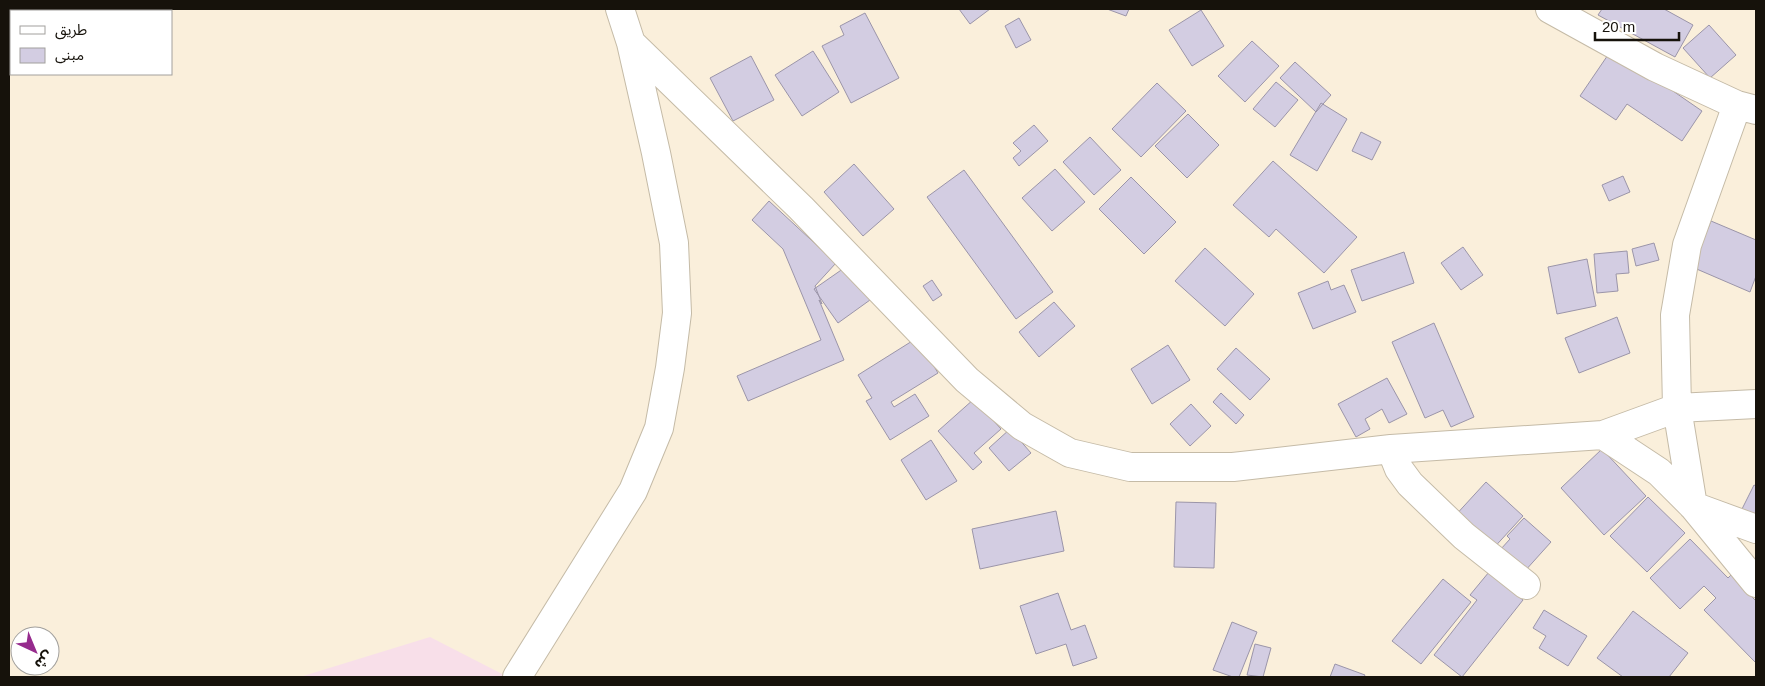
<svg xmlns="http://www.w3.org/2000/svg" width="1765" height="686" font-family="Arial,'Noto Sans Arabic',sans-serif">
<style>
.commercial{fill:#f8dfe9}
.building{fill:#d3cde2;stroke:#9b95a9}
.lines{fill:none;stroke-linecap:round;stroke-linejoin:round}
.minor-casing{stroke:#c5bba7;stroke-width:30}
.minor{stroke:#fff;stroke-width:28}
</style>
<rect width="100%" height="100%" fill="#faefdb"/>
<!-- commercial -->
<path class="commercial" d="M430,637L508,677H300Z"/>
<!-- building -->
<path class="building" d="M959,9H990L970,24Z
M1107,9H1129L1126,16Z
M1602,9H1664L1693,25L1675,57L1598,15Z
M1201,10L1224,46L1192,66L1169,30Z
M865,13L899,78L851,103L822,46L844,35L840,26Z
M1019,18L1031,40L1016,48L1005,26Z
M1709,25L1736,55L1710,78L1683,48Z
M1252,41L1279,66L1245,102L1218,76Z
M1612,49L1702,111L1682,141L1627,104L1616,120L1580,96Z
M813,51L839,92L802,116L775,75Z
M751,56L774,100L733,121L710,78Z
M1295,62L1331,95L1316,112L1280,78Z
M1276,82L1298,100L1275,127L1253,109Z
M1157,83L1186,111L1141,157L1112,129Z
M1321,103L1347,119L1317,171L1290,155Z
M1188,114L1219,145L1187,178L1155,146Z
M1034,125L1048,141L1019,166L1013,158L1021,151L1013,143Z
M1361,132L1381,142L1372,160L1352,151Z
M1090,137L1121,170L1094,195L1063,162Z
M1273,161L1357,237L1324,273L1276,229L1269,237L1233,205Z
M854,164L894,209L863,236L824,192Z
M1055,169L1085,202L1052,231L1022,198Z
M964,170L1053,292L1016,319L927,197Z
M1623,176L1630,192L1609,201L1602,185Z
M1131,177L1176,222L1144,254L1099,209Z
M769,201L836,263L815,286L822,304L819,300L844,360L748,401L737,376L821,340L783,249L752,220Z
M1711,221L1756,240V276L1750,292L1692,267Z
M1654,243L1659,260L1636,266L1632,249Z
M1463,247L1483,275L1461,290L1441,263Z
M1205,248L1254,294L1225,326L1175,281Z
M1627,251L1629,273L1616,274L1618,291L1597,293L1594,254Z
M1404,252L1414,283L1362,301L1351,270Z
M1587,259L1596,306L1557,314L1548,267Z
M847,266L870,300L838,323L814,289Z
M932,280L942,295L933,301L923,286Z
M1328,281L1331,290L1344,285L1356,312L1313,329L1298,293Z
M1054,302L1075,326L1039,357L1019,332Z
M1617,317L1630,353L1579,373L1565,338Z
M1434,323L1474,417L1451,427L1443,410L1425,418L1392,342Z
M917,338L938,373L891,402L894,407L915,394L929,416L890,440L866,401L872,398L858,375Z
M1168,345L1190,380L1152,404L1131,369Z
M1236,348L1270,379L1250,400L1217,369Z
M1387,378L1407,414L1389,423L1382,409L1365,419L1370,429L1356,437L1338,404Z
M1221,393L1244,415L1236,424L1213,402Z
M974,399L1001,429L974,453L982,462L973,470L938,431Z
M1191,404L1211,426L1190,446L1170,424Z
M1010,429L1031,453L1009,471L989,448Z
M931,440L957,481L926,500L901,460Z
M1602,449L1646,496L1604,535L1561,488Z
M1486,482L1523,516L1490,552L1453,518Z
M1754,485L1756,486V518L1740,513Z
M1648,497L1685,533L1647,572L1610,536Z
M1176,502L1216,503L1214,568L1174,567Z
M1056,511L1064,551L980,569L972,529Z
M1524,518L1551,542L1524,572L1500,550L1510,539L1507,536Z
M1690,539L1728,578L1731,575L1756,601V663L1704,610L1716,598L1704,586L1680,609L1650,578Z
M1489,572L1523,600L1462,677L1434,655L1477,600L1470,595Z
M1443,579L1471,602L1421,664L1392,641Z
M1058,593L1071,630L1085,625L1097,658L1073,666L1066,644L1036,654L1020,606Z
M1544,610L1587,636L1568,666L1539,648L1546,636L1533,628Z
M1633,611L1688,653L1669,677H1623L1597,658Z
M1232,622L1257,632L1239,677H1233L1213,670Z
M1255,644L1271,648L1263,677L1247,675Z
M1335,664L1365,675L1364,677H1330Z"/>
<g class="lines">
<!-- minor casing -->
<g class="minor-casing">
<path id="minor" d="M1550,9L1655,67L1737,105L1756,110
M631,43L801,208L967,380L1022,426L1070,453L1130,467H1233L1391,449L1603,435L1677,408L1756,404
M1737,105L1687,245L1675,315L1677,408L1693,506L1756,529
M1603,435L1659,472L1693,506L1756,583
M1391,449L1399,469L1410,484L1464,536L1526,585
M517,677L633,491L659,428L670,368L677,313L674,243L656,153L631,43L620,9"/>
</g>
<!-- minor -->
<use href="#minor" class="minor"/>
</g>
<!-- border -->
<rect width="1765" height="686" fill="none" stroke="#16120b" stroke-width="20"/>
<!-- legend -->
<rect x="10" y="10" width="162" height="65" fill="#ffffff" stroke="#a2a09d"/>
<rect x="20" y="26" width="25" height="8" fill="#ffffff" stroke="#a2a09d"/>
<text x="55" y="35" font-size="15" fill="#16120b">طريق</text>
<rect x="20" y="48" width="25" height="15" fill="#d3cde2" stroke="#a2a09d"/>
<text x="55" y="60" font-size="15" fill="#16120b">مبنى</text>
<!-- north arrow -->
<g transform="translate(35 651) rotate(136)"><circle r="24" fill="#ffffff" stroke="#a2a09d"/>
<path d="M0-4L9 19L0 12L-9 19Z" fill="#962b8d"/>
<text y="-8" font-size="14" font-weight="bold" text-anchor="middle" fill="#16120b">ش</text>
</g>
<!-- scale -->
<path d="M1595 32v8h84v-8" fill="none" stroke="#16120b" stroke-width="2.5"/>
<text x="1602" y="32" font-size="15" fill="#16120b" stroke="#ffffff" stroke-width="4" paint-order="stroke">20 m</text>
</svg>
